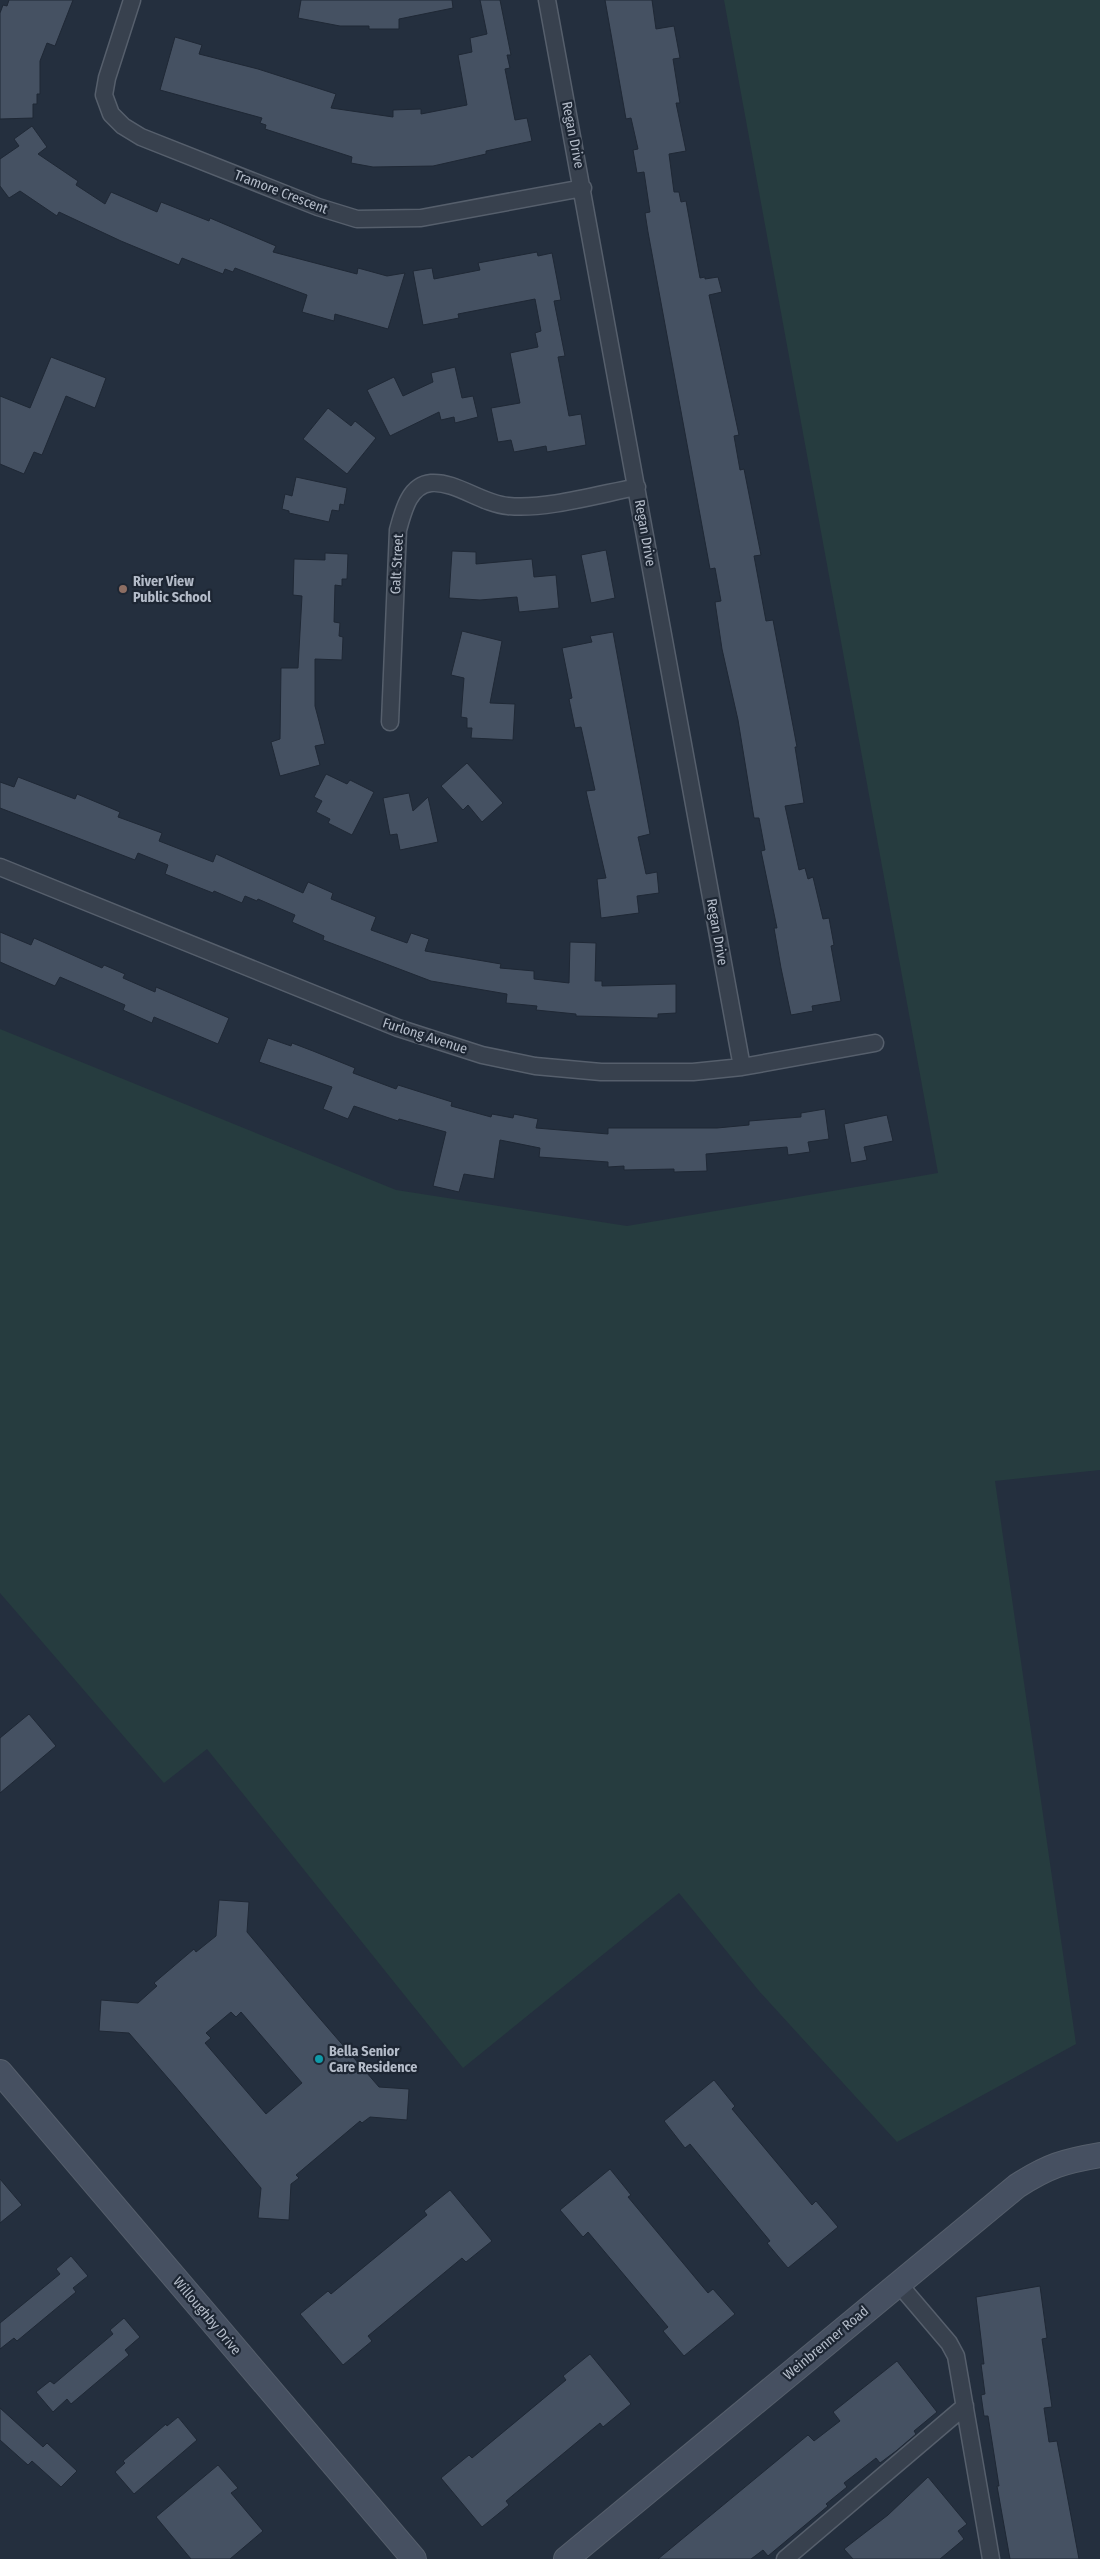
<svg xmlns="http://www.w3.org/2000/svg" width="1100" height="2559" font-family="'Fira Sans Condensed',sans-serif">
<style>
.green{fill:#263c3f}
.building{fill:#455162;stroke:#1f2835;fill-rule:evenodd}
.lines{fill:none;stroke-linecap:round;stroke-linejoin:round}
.street-casing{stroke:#565f6c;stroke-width:19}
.secondary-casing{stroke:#565f6c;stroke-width:26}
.street{stroke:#38414e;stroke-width:16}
.secondary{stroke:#465061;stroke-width:24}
.education-dot{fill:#8d6e63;stroke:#1d2633;stroke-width:2}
.culture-dot{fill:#0f9aa8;stroke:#1d2633;stroke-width:2}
.labels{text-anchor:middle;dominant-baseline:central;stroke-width:4.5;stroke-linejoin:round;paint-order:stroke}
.street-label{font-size:14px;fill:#b4bcc9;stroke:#1d2633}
.poi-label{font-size:14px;font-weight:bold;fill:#b4bcc9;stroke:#1d2633;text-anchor:start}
</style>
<rect width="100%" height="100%" fill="#242f3e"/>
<!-- green -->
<path class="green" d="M724,0H1100V1470L995,1481L1076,2044L897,2142L759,1991L679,1893L463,2068L207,1749L164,1783L0,1593V1029L396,1190L627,1226L938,1173Z"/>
<!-- building -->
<path class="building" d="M9,0H73L55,46L47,43L40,61V94H37V104H33V118L0,119V13L3,5L7,6Z
M301,0H452L453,8L399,19V29H369V26H340L298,18Z
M480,0H500L511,55H507L510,68L505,69L515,120L527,118L532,141L486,151V154L433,166L373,167L351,163L352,157L265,129L266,125L260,123L262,118L160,90L175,37L202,45L199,54L258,69L336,94L331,108L393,117V110L421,109V114L467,105L458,55L472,52L470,38L487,34Z
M605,0H652L656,29L674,26L680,58L673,59L680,103H676L686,151L669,154L674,192H679L681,202L686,201L700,278L705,277V279L718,277L722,292L709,295L739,435L734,436L740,470L744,469L761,555L754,556L766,621L773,620L797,747H795L804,803L785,806L799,870L805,868L808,879L813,877L823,919L829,918L834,945L831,946L841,1001L812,1006L813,1011L791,1015L781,968L774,928H777L761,851L765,850L759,818H754L738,720L722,649L715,602L721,601L715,568L710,569L648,232L645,213L650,212L644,172L637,173L633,150L638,149L631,118L626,119Z
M32,126L47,147L38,154L78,181L76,185L105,204L111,192L157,212L161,202L209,221L210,218L276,246L273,252L357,274L358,268L387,276L405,273L388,329L335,314L334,321L302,312L307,295L235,268L233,272L225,269L223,274L182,258L179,265L121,241L59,212L57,216L20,191L9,198L0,186V159L19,146L14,139Z
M537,252L538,256L552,253L561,300L554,301L565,356L558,357L569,416L581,414L586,445L547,452L546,446L514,452L511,440L498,442L491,408L520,403L510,353L538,347L535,333L541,331L535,299L458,314L459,318L423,325L413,271L432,268L434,279L480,270L478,263Z
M51,357L106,378L95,408L66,396L42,455L34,452L24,474L0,464V396L30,408Z
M455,367L462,398L473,396L478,417L455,423L454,417L441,420L439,412L390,436L367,390L394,377L403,396L433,382L431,373Z
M328,408L351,426L355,421L376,438L347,474L303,439Z
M296,477L347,488L344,505L340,504L339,511L332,510L329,522L289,513V511L282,509L285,494L292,496Z
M606,550L615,598L591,603L581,555Z
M452,551L476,552V564L532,559L534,577L556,575L559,608L519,612L517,597L480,600L449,598Z
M325,553L348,554L347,579H342V586L335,585L334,622L340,623L339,636L343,637L342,660L315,659V706L325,744L315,746L320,765L280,776L271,742L280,739L281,668H298L302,596L293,595L294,559L325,560Z
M462,631L502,641L490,703L515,704L513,740L471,738L472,728H467V718L461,717L464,678L451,675Z
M613,632L650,834L638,837L646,874L657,872L659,893L637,896L639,913L601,918L597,879L606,878L586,791L595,790L581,727L575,728L569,699L572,698L562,648L592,642L590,636Z
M467,763L503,803L482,822L468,805L463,810L441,786Z
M326,774L347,784L350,780L374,792L352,835L328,823L330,819L316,812L322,801L314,797Z
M18,777L75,799L77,794L120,812L118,817L162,833L159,841L213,862L216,854L303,893L308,882L333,893L331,899L376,917L371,930L407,943L411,933L429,939L425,951L501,964L500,968L534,971V979L569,983L570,942L596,943L595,981H602V986L676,984V1013L658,1014V1018L576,1016V1014L536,1010L537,1006L506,1003L507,994L431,981L323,940L324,936L292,922L295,915L258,899L257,901L245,896L242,903L214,891L213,893L165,874L168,865L138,853L135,860L0,808V782L14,787Z
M409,793L413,811L428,797L438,842L400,850L397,834L390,835L383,798Z
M0,932L31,945L34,938L102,968L104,965L125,974L123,978L155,992L156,987L229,1018L218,1044L154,1017L152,1023L123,1010L125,1005L60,977L55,986L0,962Z
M268,1038L291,1046L292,1043L313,1051L355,1068L353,1073L396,1089L398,1085L452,1102L451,1106L491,1117L492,1114L513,1118L514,1114L538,1119L536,1128L608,1134V1128H717L749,1125V1121L801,1117V1113L825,1109L829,1139L808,1142L810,1152L788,1155L787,1147L706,1154L707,1171L674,1172V1169L624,1170V1166L608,1167V1162L539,1157L540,1148L500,1140L494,1179L464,1174L459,1192L433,1186L446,1132L399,1119L398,1121L354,1106L348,1119L323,1109L332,1087L259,1062Z
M887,1115L893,1141L864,1147L867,1160L851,1163L844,1124Z
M29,1714L56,1746L0,1793V1738Z
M219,1900L249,1902L247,1932L309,2006L379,2087L409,2089L407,2120L370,2117L362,2123L360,2121L296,2175L299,2178L291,2184L289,2220L258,2218L261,2188L174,2085L129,2033L99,2031L101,2000L138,2003L157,1986L154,1983L194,1949L196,1952L216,1936ZM231,2012L236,2017L241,2012L302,2083L266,2114L205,2043L211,2038L206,2033Z
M714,2080L735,2106L732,2109L812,2205L816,2201L838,2227L788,2268L767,2243L770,2241L690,2144L685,2148L664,2121Z
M610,2169L631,2195L628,2197L708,2293L713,2289L735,2314L684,2356L663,2331L668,2327L588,2232L583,2237L560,2210Z
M0,2179L22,2205L0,2223Z
M450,2190L492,2241L466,2262L462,2258L368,2336L372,2341L343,2365L300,2314L328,2291L331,2294L427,2215L424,2211Z
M71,2256L88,2276L73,2288L76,2292L17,2341L14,2338L0,2349V2323L60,2274L56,2269Z
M1040,2286L1047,2338L1042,2339L1052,2407L1044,2408L1049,2442L1057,2441L1079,2559H1010L997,2486H999L988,2416H984L981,2395L985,2394L981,2364H984L976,2297Z
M124,2318L140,2337L125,2350L129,2355L71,2404L67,2399L53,2412L36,2392L50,2381L54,2384L113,2334L110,2330Z
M590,2354L631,2404L603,2427L600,2423L506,2501L509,2505L482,2527L441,2478L469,2455L472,2458L566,2380L563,2376Z
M897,2361L937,2412L914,2431L916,2434L896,2451L880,2463L876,2458L844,2483L847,2487L826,2504L828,2506L768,2556L763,2550L751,2559H658L808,2435L814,2441L840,2421L833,2412Z
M0,2408L43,2447L47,2443L77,2471L61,2487L32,2461L28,2465L0,2440Z
M178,2417L197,2440L134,2494L115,2472L125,2463L123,2461L166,2424L167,2426Z
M218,2465L238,2488L231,2493L263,2531L230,2559H191L156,2517Z
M928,2477L967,2524L958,2531L964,2539L940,2559H853L844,2549L888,2515Z"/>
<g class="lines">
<!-- street casing -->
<g class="street-casing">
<path id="street" d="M132,0L107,78L104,95L111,114L123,126L141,137L318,207L357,219L421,218L583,188
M547,0L742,1067
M390,722L398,530C403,512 409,485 431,483C456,481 482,504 508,506C545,510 600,494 637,487
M0,867L398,1028L482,1055L535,1066L601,1072H693L742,1067L875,1043
M898,2283L949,2343L956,2356L991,2559
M785,2559L965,2406"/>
</g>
<!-- secondary casing -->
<g class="secondary-casing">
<path id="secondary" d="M0,2072L414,2559
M566,2559L1017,2186C1048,2166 1064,2161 1100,2155"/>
</g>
<!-- street -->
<use href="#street" class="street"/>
<!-- secondary -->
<use href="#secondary" class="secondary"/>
</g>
<!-- markers -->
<circle class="education-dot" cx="123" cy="589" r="5"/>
<circle class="culture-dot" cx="319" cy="2059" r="5"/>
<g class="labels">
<!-- street labels -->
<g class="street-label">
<text transform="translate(573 135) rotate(79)">Regan Drive</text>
<text transform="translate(281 192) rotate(21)">Tramore Crescent</text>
<text transform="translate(645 533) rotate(80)">Regan Drive</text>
<text transform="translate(397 564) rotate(-87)">Galt Street</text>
<text transform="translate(717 932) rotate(80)">Regan Drive</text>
<text transform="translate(425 1036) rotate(18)">Furlong Avenue</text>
<text transform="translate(207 2316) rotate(50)">Willoughby Drive</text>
<text transform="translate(826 2343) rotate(-40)">Weinbrenner Road</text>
</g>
<!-- poi labels -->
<g class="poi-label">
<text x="133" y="581">River View<tspan x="133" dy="16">Public School</tspan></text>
<text x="329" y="2051">Bella Senior<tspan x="329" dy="16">Care Residence</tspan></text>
</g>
</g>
</svg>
